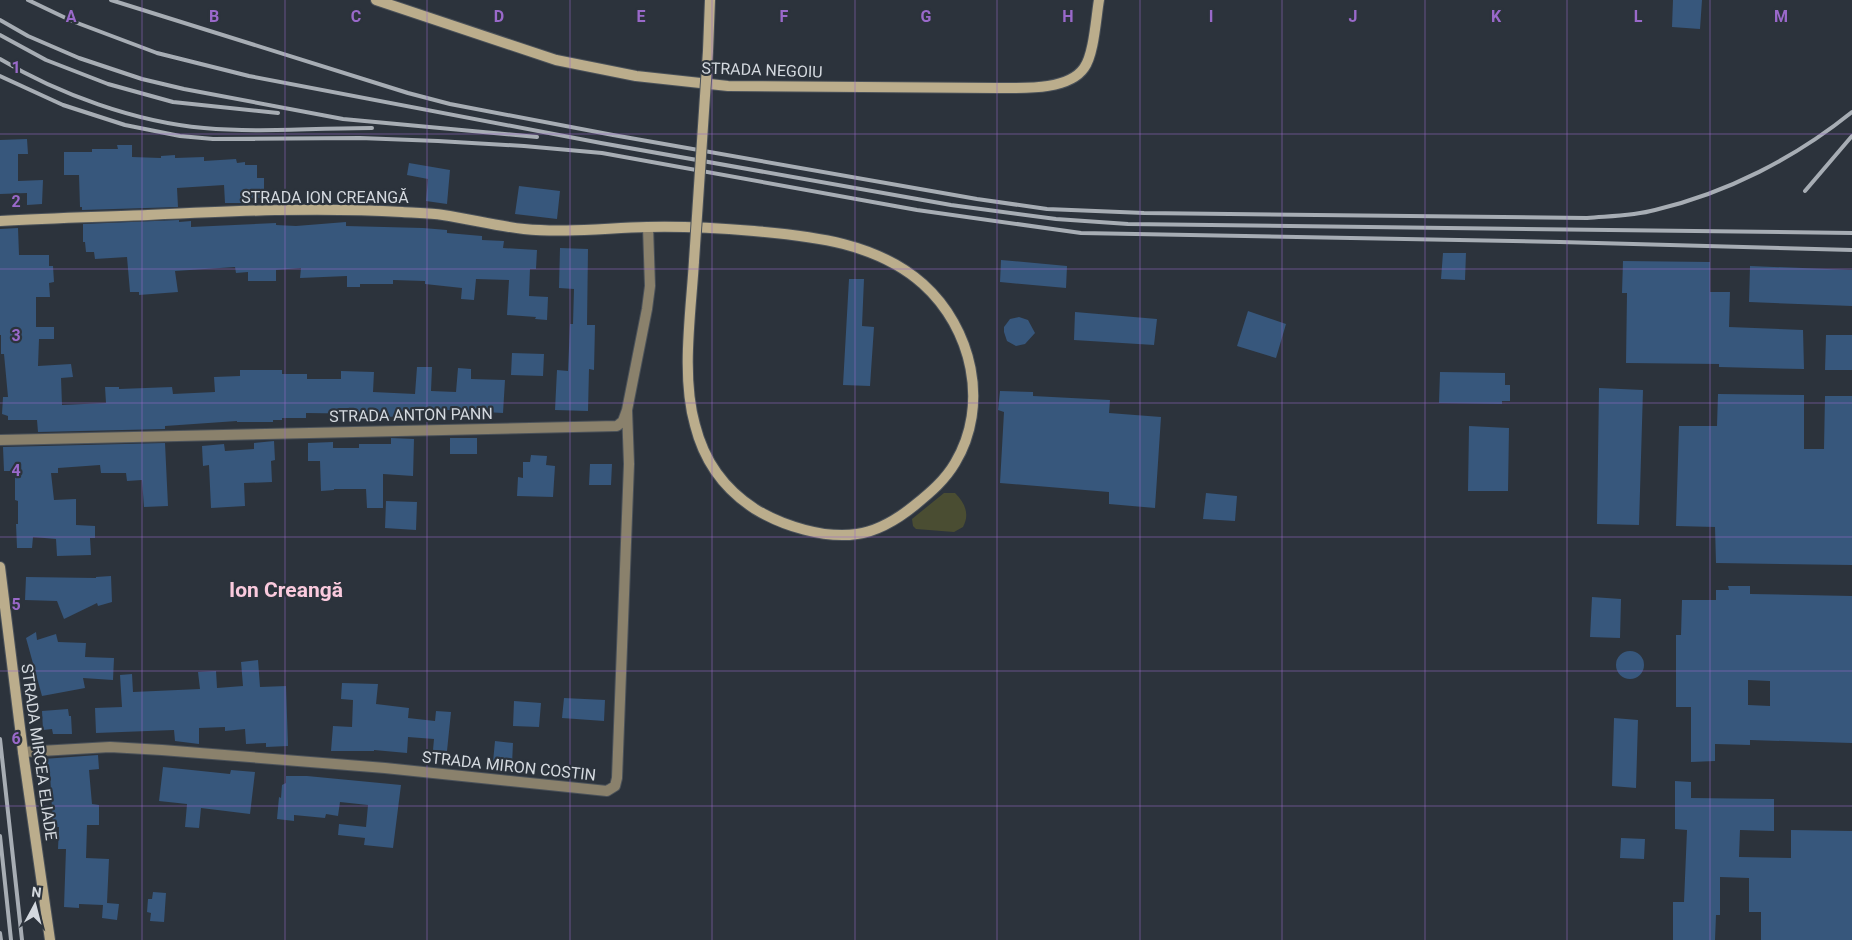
<svg xmlns="http://www.w3.org/2000/svg" width="1852" height="940" font-family="Roboto,sans-serif">
<style>
.green{fill:#4a4d32}
.building{fill:#37577c;fill-rule:evenodd}
.lines{fill:none;stroke-linecap:round;stroke-linejoin:round}
.minor-casing{stroke:#4a5159;stroke-width:12}
.secondary-casing{stroke:#4a5159;stroke-width:12}
.minor{stroke:#8a816c;stroke-width:10}
.secondary{stroke:#bbad8c;stroke-width:10}
.rail{stroke:#a7adb4;stroke-width:4}
.secondary-bridge-casing{stroke:#4a5159;stroke-width:12;stroke-linecap:butt}
.secondary-bridge{stroke:#bbad8c;stroke-width:10}
.grid{fill:none;stroke:#9a69ca;stroke-width:1;stroke-opacity:0.55}
.labels{text-anchor:middle;dominant-baseline:central;stroke-width:4.5;stroke-linejoin:round;paint-order:stroke}
.street-label{font-size:16px;fill:#d4d9df;stroke:#2c333c}
.district-label{font-size:21px;font-weight:bold;fill:#facadd;stroke:#2c333c}
.grid-label{font-size:16px;text-anchor:middle;font-weight:bold;fill:#9a69ca;stroke:#2c333c;stroke-width:4.5;stroke-linejoin:round;paint-order:stroke}
</style>
<rect width="100%" height="100%" fill="#2c333c"/>
<!-- green -->
<path class="green" d="M944,493H955C965,503 970,514 963,527L954,532L916,529L913,526L912,519Z"/>
<!-- building -->
<path class="building" d="M1673,0H1702L1700,29L1672,27Z
M27,139L28,154H18V181L43,180L42,204L27,205V193L0,194V140Z
M117,145H132V157L161,158V156L175,155V158L204,157V161L236,159L237,163L245,162V165H257V178H264V198H246V203H225L224,185L177,188L178,207L82,210V207H80L79,175H64V152H92V149H118Z
M409,163L450,170L447,204L426,201L428,179L407,175Z
M519,186L560,191L557,219L515,214Z
M179,220V222L191,221V227L276,223V225L296,226L346,222V226L423,228L447,230V233L482,236V240L504,241L503,248L537,250L536,269H530L529,296L548,297L547,320L535,319L536,317L507,315L509,280L476,279L474,300L461,299L462,288L425,284V281L393,280V284H360V287H347V276L300,278L301,268L276,270V281H248V272L236,273L235,267L175,271L178,292L139,295V292H130L127,257L95,259L94,252H86L85,242H83V224Z
M18,228L19,255H49V266H53L54,282L49,283L50,297H36V327H54V339H39L38,366L71,364L73,377L61,378L62,405L106,403L105,387H119V389L172,387L173,394L215,392L214,377L240,376V370H282V374H307V379H341V371L374,372L373,392L415,394L417,367H432L431,391L456,392L458,368L471,369V379L505,380L503,413L430,409L429,413L396,411V417L377,416V414L306,413V418H282V420H273V422H237V421L165,426V429L38,432L37,420H8V416L2,414L3,397H8L4,354H1V335H0V229Z
M560,248L588,249L587,325H595L594,370L589,369L588,411L555,410L557,370L568,371L570,324H573L574,289L559,288Z
M1443,253H1466L1465,280L1441,279Z
M1001,260L1067,266L1066,288L1000,282Z
M1623,261L1710,262V292H1730L1729,327L1803,330L1804,369L1719,367V364L1626,363L1627,293H1622Z
M1750,266L1852,270V306L1749,302Z
M849,279H864L862,326L874,327L870,386L843,385Z
M1248,311L1286,324L1276,358L1237,346Z
M1075,312L1157,319L1154,345L1074,340Z
M1019,317L1028,320L1035,333L1025,344L1016,346L1007,341L1004,332V327L1010,319Z
M1826,335H1852V370H1825Z
M512,353L544,354L543,376L511,375Z
M1440,372L1505,373V385H1510V401H1502V404L1439,403Z
M1599,388L1643,390L1639,525L1597,524Z
M1000,391L1033,392V396L1110,400L1109,413L1161,417L1155,508L1109,504V492L1000,483L1004,412L998,410Z
M1718,394L1804,395V449H1824L1825,396H1852V565L1716,563L1715,527L1676,526L1679,426H1717Z
M1469,426L1509,428L1508,491H1468Z
M391,438L414,439L413,476L383,474V508H367L366,489H334V490L321,491L320,461H308V443L333,442V448H359V444H391Z
M450,438H477V454H450Z
M274,441L275,460L271,461L272,482L244,483L245,506L211,508L209,465L203,466L202,446L224,444L225,451L254,449V443Z
M165,443L168,506L144,507L142,480L127,481L126,473H101L100,465L58,468V473H51L54,500L76,499V525L95,526V538H90L91,555L57,556L56,539L33,537L32,548H17L16,524H18V501L15,500V471H4L3,447Z
M531,455L547,456L546,465L555,466L553,497L517,496L518,477L523,478V462H530Z
M590,464H612L611,485H589Z
M1206,493L1237,496L1235,521L1203,519Z
M386,501L417,502L416,530L385,528Z
M111,576L112,602L98,606L97,603L64,619L57,601L25,600L26,577L96,578V577Z
M1728,586H1750V594L1852,596V743L1750,740V745L1715,744V761L1691,762V707H1676V635H1681L1682,600H1716V590H1729ZM1748,680L1770,681V706L1748,705Z
M1592,597L1621,599L1620,638L1590,637Z
M36,632L37,640L56,634L58,642L86,643L85,657L114,658L113,680L83,678L85,688L42,696L26,638Z
M1616 665a14 14 0 1 1 28 0a14 14 0 1 1-28 0Z
M258,660L260,687L286,686L288,746L266,747V743L246,744L245,729L225,731V727L199,728V744L175,741L174,730L96,733L95,708L122,707L120,675L132,674L133,692L200,689L198,672L216,671L217,688L243,686L241,662Z
M342,683L378,684L376,704L409,708L408,718L435,721L436,711L451,712L447,751L433,750L434,739L408,737L407,753L374,750V751H331L333,726L352,727L353,700L341,699Z
M564,698L605,700L604,721L562,718Z
M514,701L541,703L539,727L513,726Z
M68,709L69,716H71L72,734H53L52,729L43,730L42,711Z
M1614,718L1638,720L1636,788L1612,786Z
M495,741L513,743L512,764L493,762Z
M98,755L99,769L89,770L92,804L99,805V825H87L86,858L109,859L107,903L119,904L117,920L102,918L103,905L79,904V908L64,907L66,849H58L59,827H53L50,773L45,774L43,759Z
M163,767L230,774L231,770L255,772L250,814L201,808L199,828L185,827L187,804L159,801Z
M286,776H307L401,785L393,848L364,845L365,838L338,835L339,824L366,827L368,805L340,802L338,816L326,814L325,818L294,815V821L277,819L279,797L281,798L282,785L286,783Z
M1675,781L1691,782V798L1774,799V831L1740,830L1739,857L1791,858V830L1852,831V940H1761V912H1749V878L1720,877V915H1716L1715,940H1673V902H1684L1687,830L1675,829Z
M1621,838L1645,839L1644,859L1620,858Z
M153,892L166,893L164,922L150,921L151,913L147,912L148,899H152Z"/>
<g class="lines">
<!-- minor casing -->
<g class="minor-casing">
<path id="minor" d="M0,440L617,426L623,421L627,410L647,309L650,286L648,227
M23,752L110,747L162,750L385,768L607,791L615,786L617,778L629,464L627,410"/>
</g>
<!-- secondary casing -->
<g class="secondary-casing">
<path id="secondary" d="M376,0L556,60L636,76L728,86L996,88C1021,88 1068,91 1084,68C1094,55 1096,17 1099,0
M708,51L710,0
M0,221C49,218 98,217 148,215C232,211 318,207 402,212C416,213 430,213 443,215C470,219 497,226 524,229C565,233 606,228 647,227C683,226 718,228 754,231C813,236 877,243 923,284C972,328 990,405 955,463C945,480 931,492 915,505C899,518 878,531 857,534C825,539 783,526 755,509C724,489 704,461 695,425C681,376 691,312 694,261
M0,567L23,752L50,940"/>
</g>
<!-- minor -->
<use href="#minor" class="minor"/>
<!-- secondary -->
<use href="#secondary" class="secondary"/>
<!-- rail -->
<path class="rail" d="M28,0L72,21L157,53L249,76L601,143L951,205L1056,219L1128,224L1852,233
M111,0L408,93L450,104L613,135L977,199L1047,209L1144,213L1587,218C1610,216 1633,216 1655,210C1727,193 1795,158 1852,112
M0,20L28,36L79,58L142,79L184,89L343,119L537,137
M0,35L46,60L108,84L173,102L278,113
M0,59C58,94 136,122 204,128C260,133 316,128 372,128
M0,76L63,105L125,125L180,136L213,139L360,138L438,141L524,146L602,153L917,210L1081,233L1560,242L1852,250
M1805,191L1852,136
M0,739L22,940
M0,836L11,940
M0,933L1,940"/>
<!-- secondary-bridge casing -->
<g class="secondary-bridge-casing">
<path id="secondary-bridge" d="M694,261L708,51"/>
</g>
<!-- secondary-bridge -->
<use href="#secondary-bridge" class="secondary-bridge"/>
</g>
<!-- grid -->
<path class="grid" d="M142,0V940M285,0V940M427,0V940M570,0V940M712,0V940M855,0V940M997,0V940M1140,0V940M1282,0V940M1425,0V940M1567,0V940M1710,0V940M0,134H1852M0,269H1852M0,403H1852M0,537H1852M0,671H1852M0,806H1852"/>
<g class="labels">
<!-- street labels -->
<g class="street-label">
<text transform="translate(762 70) rotate(2)">STRADA NEGOIU</text>
<text x="325" y="197">STRADA ION CREANGĂ</text>
<text transform="translate(411 415) rotate(-1)">STRADA ANTON PANN</text>
<text transform="translate(39 752) rotate(82)">STRADA MIRCEA ELIADE</text>
<text transform="translate(509 766) rotate(6)">STRADA MIRON COSTIN</text>
</g>
<!-- district labels -->
<g class="district-label">
<text x="286" y="590">Ion Creangă</text>
</g>
</g>
<g class="grid-label">
<text x="71" y="22">A</text>
<text x="214" y="22">B</text>
<text x="356" y="22">C</text>
<text x="499" y="22">D</text>
<text x="641" y="22">E</text>
<text x="784" y="22">F</text>
<text x="926" y="22">G</text>
<text x="1068" y="22">H</text>
<text x="1211" y="22">I</text>
<text x="1353" y="22">J</text>
<text x="1496" y="22">K</text>
<text x="1638" y="22">L</text>
<text x="1781" y="22">M</text>
<text x="16" y="73">1</text>
<text x="16" y="207">2</text>
<text x="16" y="341">3</text>
<text x="16" y="476">4</text>
<text x="16" y="610">5</text>
<text x="16" y="744">6</text>
</g>
<!-- north arrow -->
<g transform="translate(35 905) rotate(7)" stroke="#2c333c" stroke-width="4" paint-order="stroke">
<path d="M0-4L9 19L0 12L-9 19Z" fill="#d4d9df"/>
<text y="-8" font-size="14" font-weight="bold" text-anchor="middle" fill="#d4d9df">N</text>
</g>
</svg>
